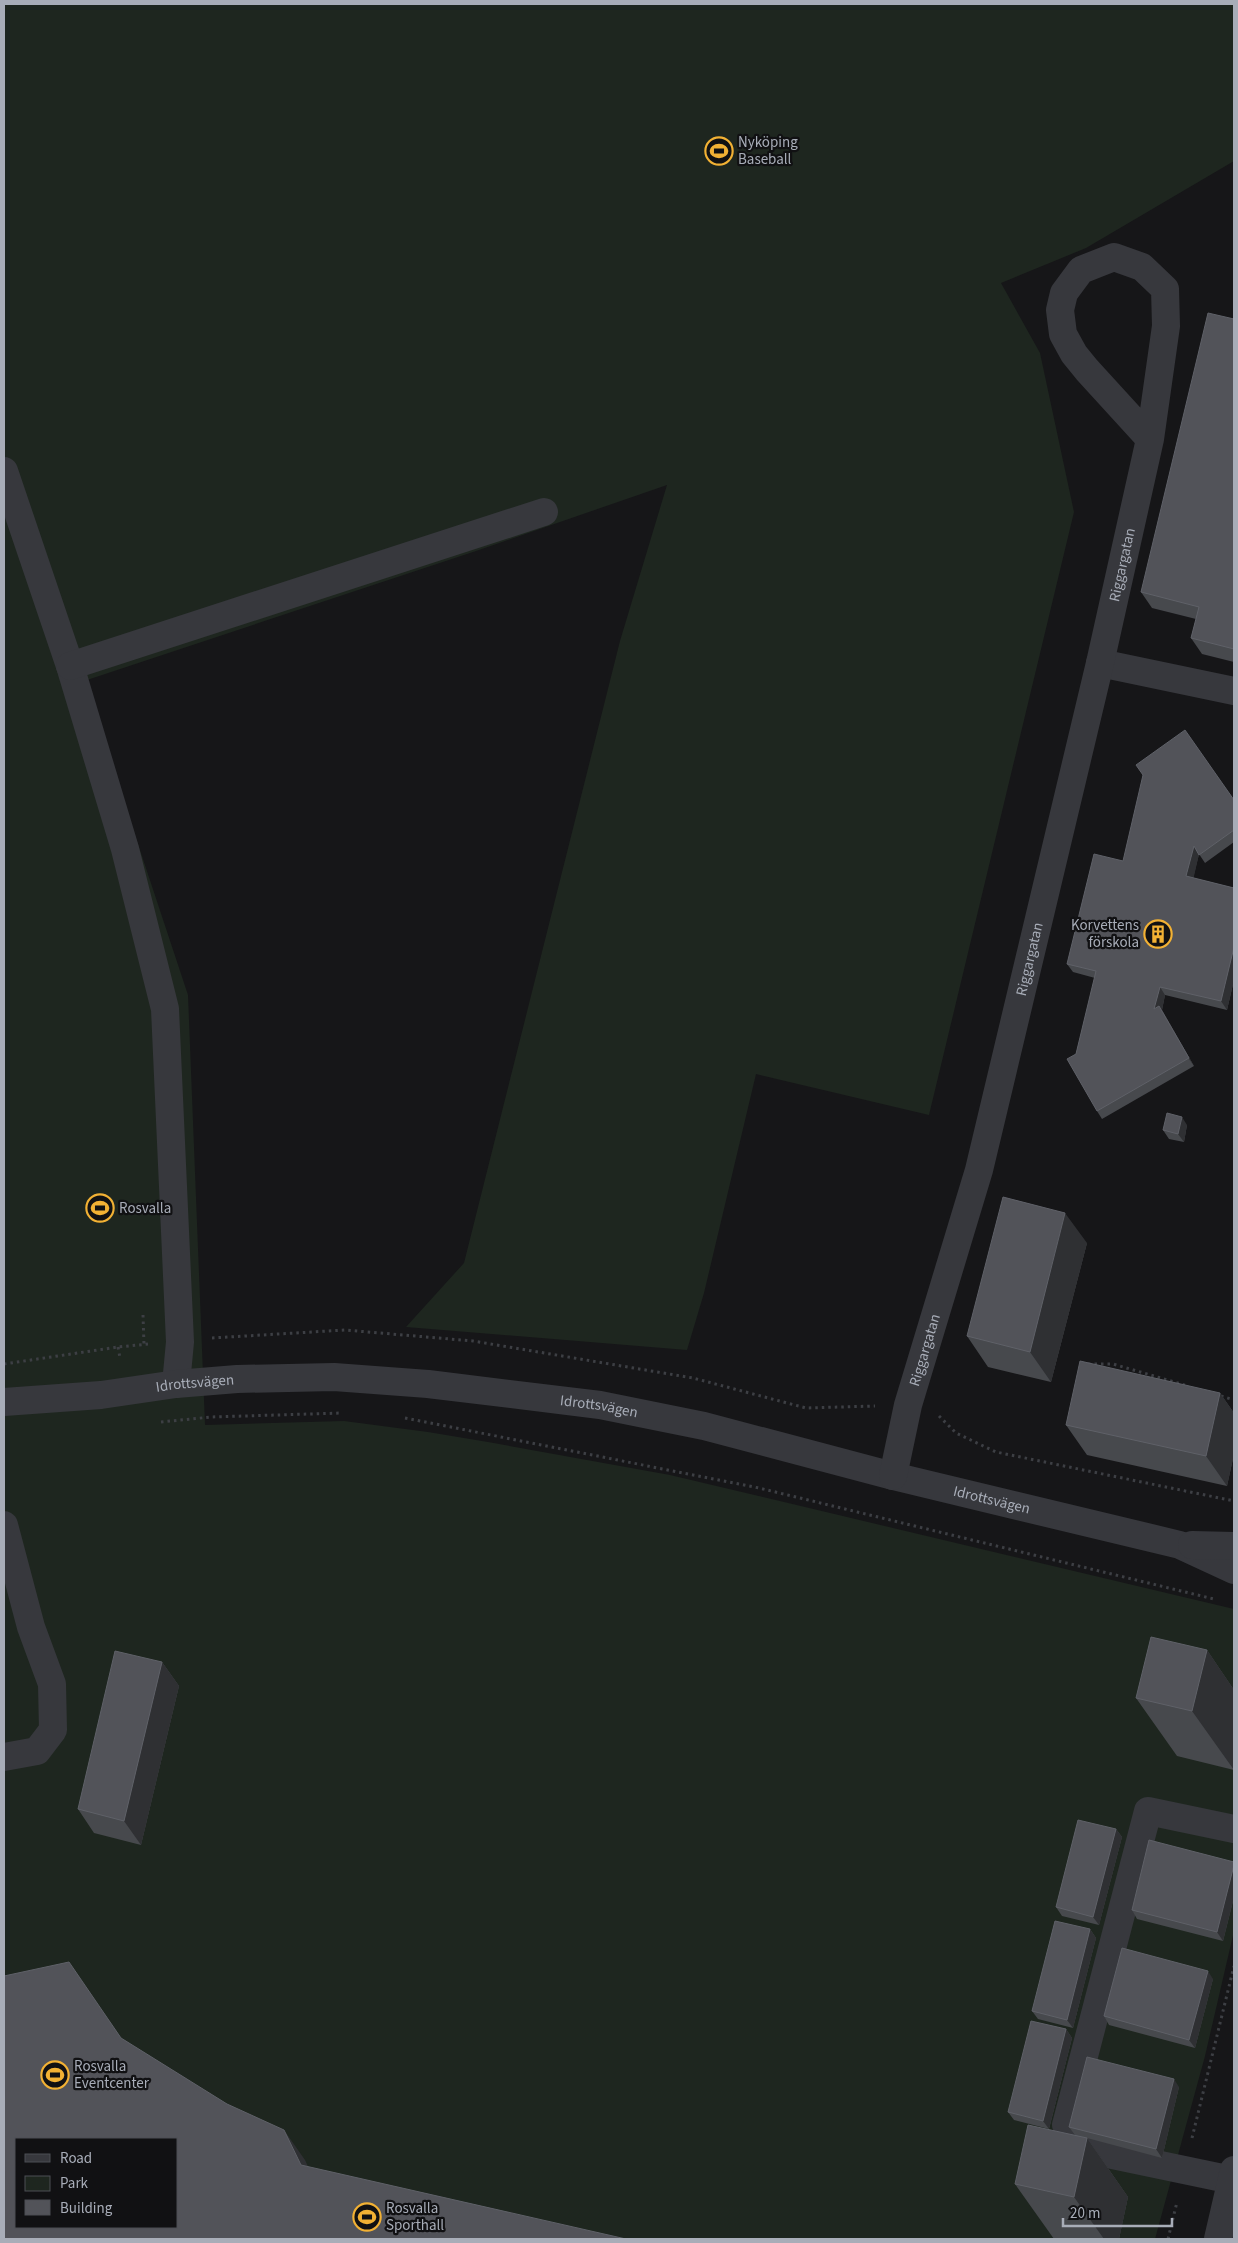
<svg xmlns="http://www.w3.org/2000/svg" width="1238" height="2243" font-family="'Source Sans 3',sans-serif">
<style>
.green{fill:#1e261f;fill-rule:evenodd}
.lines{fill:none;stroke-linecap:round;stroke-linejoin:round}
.path{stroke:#3d3f44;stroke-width:3;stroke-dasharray:2.5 4;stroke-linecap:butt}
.minor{stroke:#37383d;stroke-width:28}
.wall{fill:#47494d}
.shaded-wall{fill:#2f3033}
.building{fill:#525359;stroke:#5f6168;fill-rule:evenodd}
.labels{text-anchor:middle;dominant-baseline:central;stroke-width:4.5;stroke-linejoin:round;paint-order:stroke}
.poi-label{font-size:15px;fill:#a8adb8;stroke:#111113;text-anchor:start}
.street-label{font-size:15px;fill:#a8adb8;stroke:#111113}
</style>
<rect width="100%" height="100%" fill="#161618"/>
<!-- green -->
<path class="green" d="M4,4H1234V161L1086,248L1001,283L1040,353L1074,512L929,1115L756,1074L704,1293L687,1350L406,1327L464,1263L620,641L667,485L476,551L84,681L188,995L205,1425L344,1421L428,1432L488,1442L670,1475L1234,1609V1931L1205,2056L1155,2239H4ZM16,2139H176V2227H16Z"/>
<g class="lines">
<!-- path -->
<path class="path" d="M143,1315L144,1345
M212,1338L345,1330L473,1341L693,1378L806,1408L875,1406
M118,1347L120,1358
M4,1364L118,1347L148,1344
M1088,1364H1113L1188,1386
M1221,1396L1234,1400
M939,1416L956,1433L996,1452L1234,1501
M405,1418L759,1488L1214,1599
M161,1422L211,1417L342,1413
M1192,2138L1234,1966
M1168,2239L1177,2202"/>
<!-- minor -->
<g class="minor">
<path d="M4,471L70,666L125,849L165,1009L180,1342L176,1384"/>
<path d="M1100,663L1234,691"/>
<path d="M70,666L544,512"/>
<path id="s1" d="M4,1402L101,1395L176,1384L237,1379L334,1377L428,1384L600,1405L704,1426L893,1476L1180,1545L1234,1570"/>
<path id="s2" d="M893,1476L908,1405L979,1170L1100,663L1150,439L1166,326L1165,289L1142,267L1114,257L1081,270L1064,293L1060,310L1063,334L1074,354L1087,370L1150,439"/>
<path d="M4,1525L31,1627L52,1684L53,1730L37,1751L4,1757"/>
<path d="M1192,1545L1234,1546"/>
<path d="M1232,2180L1079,2148L1066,2125L1148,1811L1234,1829"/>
<path d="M1218,2239L1234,2170"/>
</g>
</g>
<!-- wall -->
<path class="wall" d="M1234,319V662L1202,654L1191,638L1196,619L1152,608L1141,592Z
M1234,800V842L1205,863L1199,854L1193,878L1234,888V980L1227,1010L1165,995L1162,1010L1194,1066L1102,1119L1097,1111L1076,1054L1095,978L1073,972L1067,964L1123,861Z
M1187,1125L1184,1142L1169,1139L1163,1130Z
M1087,1243L1051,1382L988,1367L967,1336Z
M1220,1393L1234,1413V1454L1227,1486L1087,1455L1066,1425Z
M1207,1650L1234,1690V1770L1177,1756L1136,1698Z
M162,1662L179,1686L141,1845L94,1833L78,1809Z
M1116,1829L1122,1837L1099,1925L1062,1916L1056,1907Z
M1234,1862V1897L1223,1941L1137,1919L1132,1910Z
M1090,1929L1096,1938L1073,2028L1038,2019L1032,2011Z
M1213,1979L1195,2048L1109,2025L1104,2016Z
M1066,2029L1072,2038L1049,2129L1014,2120L1008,2112Z
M1179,2087L1162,2158L1087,2138L1128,2197L1119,2239H1054L1015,2184L1075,2135L1069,2127Z"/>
<!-- shaded-wall -->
<path class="shaded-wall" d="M1194,846L1199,854L1192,885L1186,876Z
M1234,947V980L1227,1010L1221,1001Z
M1160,987L1165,995L1162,1010L1194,1066L1154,1009Z
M1182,1117L1187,1125L1184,1142L1178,1134Z
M1065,1213L1087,1243L1051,1382L1030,1352Z
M1220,1393L1234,1413V1454L1227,1486L1206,1456Z
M1207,1650L1234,1690V1770L1192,1711Z
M162,1662L179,1686L141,1845L124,1821Z
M1116,1829L1122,1837L1099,1925L1093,1917Z
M1234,1865V1897L1223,1941L1217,1932Z
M1090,1929L1096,1938L1073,2028L1067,2020Z
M1208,1971L1213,1979L1195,2048L1189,2040Z
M1066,2029L1072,2038L1049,2129L1043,2121Z
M1174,2079L1179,2087L1162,2158L1156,2149Z
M284,2130L305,2160L322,2196L301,2165Z
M1087,2138L1128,2197L1119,2239H1104L1074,2197Z"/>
<!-- building -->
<path class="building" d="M1208,313L1234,319V649L1191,638L1199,607L1141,592Z
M1185,730L1234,800V830L1199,855L1194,846L1186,876L1234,888V947L1221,1001L1160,987L1154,1009L1159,1006L1189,1058L1097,1111L1067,1059L1076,1054L1096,971L1067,964L1094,854L1123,861L1143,775L1136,765Z
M1167,1113L1182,1117L1178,1134L1163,1130Z
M1003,1197L1065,1213L1030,1352L967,1336Z
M1080,1361L1220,1393L1206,1456L1066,1425Z
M1151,1637L1207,1650L1192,1711L1136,1698Z
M115,1651L162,1662L124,1821L78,1809Z
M1078,1820L1116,1829L1093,1917L1056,1907Z
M1149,1840L1234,1862V1865L1217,1932L1132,1910Z
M1055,1921L1090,1929L1067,2020L1032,2011Z
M1122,1948L1208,1971L1189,2040L1104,2016Z
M69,1962L121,2038L227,2104L284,2130L301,2165L626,2239H4V1976ZM16,2139H176V2227H16Z
M1031,2021L1066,2029L1043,2121L1008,2112Z
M1087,2057L1174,2079L1156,2149L1069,2127Z
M1028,2125L1087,2138L1074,2197L1015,2184Z"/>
<!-- icons -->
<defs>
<g id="stadium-ring" transform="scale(1.4375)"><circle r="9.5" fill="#111113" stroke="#f2b134" stroke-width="1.5"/><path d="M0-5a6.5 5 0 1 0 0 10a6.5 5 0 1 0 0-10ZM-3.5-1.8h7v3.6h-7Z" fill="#f2b134"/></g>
<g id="building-ring" transform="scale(1.4375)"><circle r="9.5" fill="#111113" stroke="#f2b134" stroke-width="1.5"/><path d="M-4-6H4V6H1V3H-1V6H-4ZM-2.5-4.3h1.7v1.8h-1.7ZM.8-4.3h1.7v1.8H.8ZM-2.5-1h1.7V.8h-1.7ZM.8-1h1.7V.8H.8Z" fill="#f2b134"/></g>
</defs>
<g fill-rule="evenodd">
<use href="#stadium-ring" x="719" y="151"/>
<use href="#building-ring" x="1158" y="934"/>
<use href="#stadium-ring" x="100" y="1208"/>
<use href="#stadium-ring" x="55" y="2075"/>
<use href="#stadium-ring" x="367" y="2217"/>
</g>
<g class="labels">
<!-- poi labels -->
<g class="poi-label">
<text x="738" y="142">Nyköping<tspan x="738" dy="17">Baseball</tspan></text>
<text x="1139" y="925" text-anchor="end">Korvettens<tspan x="1139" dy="17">förskola</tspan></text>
<text x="119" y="1208">Rosvalla</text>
<text x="74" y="2066">Rosvalla<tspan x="74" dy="17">Eventcenter</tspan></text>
<text x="386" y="2208">Rosvalla<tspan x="386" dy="17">Sporthall</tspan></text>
</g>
<!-- street labels -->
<g class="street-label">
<text stroke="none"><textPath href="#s2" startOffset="940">Riggargatan</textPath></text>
<text stroke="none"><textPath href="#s2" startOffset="535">Riggargatan</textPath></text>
<text stroke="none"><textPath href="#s2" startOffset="130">Riggargatan</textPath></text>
<text stroke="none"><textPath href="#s1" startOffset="192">Idrottsvägen</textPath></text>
<text stroke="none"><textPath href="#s1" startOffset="598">Idrottsvägen</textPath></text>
<text stroke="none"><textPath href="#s1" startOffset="1002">Idrottsvägen</textPath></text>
</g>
</g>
<!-- border -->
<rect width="1238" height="2243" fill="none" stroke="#a8adb8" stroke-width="10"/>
<!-- legend -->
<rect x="15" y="2138" width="162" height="90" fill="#111113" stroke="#4d4f55"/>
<rect x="25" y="2154" width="25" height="8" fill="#37383d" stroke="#4d4f55"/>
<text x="60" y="2163" font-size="15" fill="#a8adb8">Road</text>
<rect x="25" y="2176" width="25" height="15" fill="#1e261f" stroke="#4d4f55"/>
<text x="60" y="2188" font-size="15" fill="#a8adb8">Park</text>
<rect x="25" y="2200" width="25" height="15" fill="#525359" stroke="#4d4f55"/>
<text x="60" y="2213" font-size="15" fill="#a8adb8">Building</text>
<!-- scale -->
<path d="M1063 2218v8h109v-8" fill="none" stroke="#a8adb8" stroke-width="2.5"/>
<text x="1070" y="2218" font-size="15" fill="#a8adb8" stroke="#111113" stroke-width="4" paint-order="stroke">20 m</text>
</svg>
